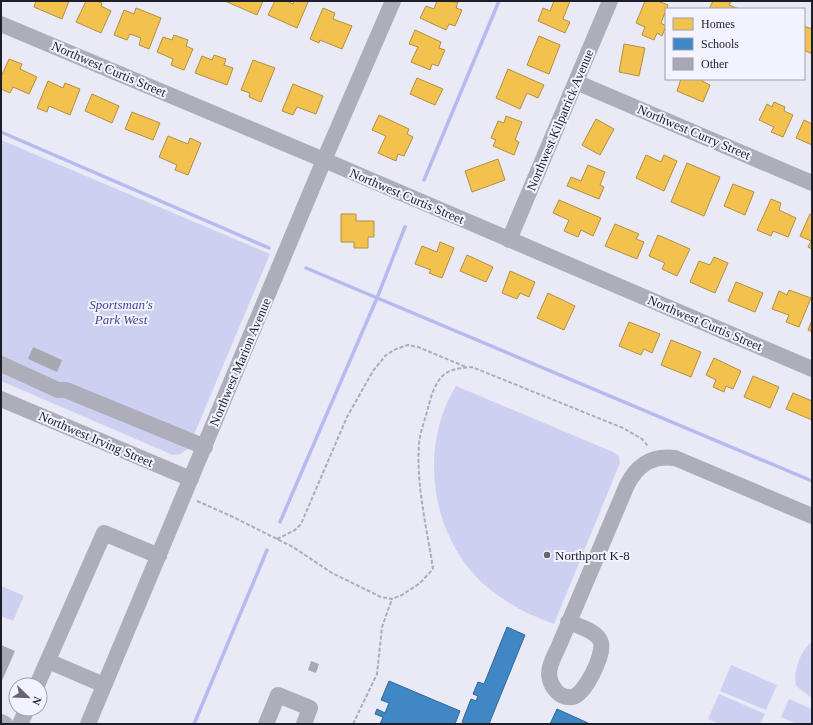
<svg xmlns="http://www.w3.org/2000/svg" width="813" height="725" font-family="'Times New Roman',serif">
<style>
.green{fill:#ced0f1}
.homes{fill:#f2c14e;stroke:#b29043}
.schools{fill:#3f88c5;stroke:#356896}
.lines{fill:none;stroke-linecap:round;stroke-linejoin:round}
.stream{stroke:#b7b9f1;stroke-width:3.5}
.building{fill:#a7a8b2}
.path{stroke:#acadb7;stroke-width:2;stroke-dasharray:4 2;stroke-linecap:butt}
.minor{stroke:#adaeba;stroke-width:16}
.poi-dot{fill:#646570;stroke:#f2f3ff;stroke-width:1.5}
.labels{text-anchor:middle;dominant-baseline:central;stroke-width:4;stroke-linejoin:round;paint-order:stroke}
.street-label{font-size:13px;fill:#1d1e28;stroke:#f2f3ff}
.park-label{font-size:13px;font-style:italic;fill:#4a439b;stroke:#f2f3ff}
.poi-label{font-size:13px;fill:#1d1e28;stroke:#f2f3ff;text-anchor:start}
</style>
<rect width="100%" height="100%" fill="#e9eaf6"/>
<!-- green -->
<path class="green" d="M1,140L270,254L188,449L180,454L173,455L1,381Z
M456,386L613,452L619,456L620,463L554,624C531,616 511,606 492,591C432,545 416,450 456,386Z
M1,586L24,596L13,621L1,616Z
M812,641V698L796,686C793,670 800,652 812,641Z
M731,665L777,685L766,710L720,691Z
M719,694L765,714L760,724H719L708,719Z
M789,699L812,709V724H797L781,717Z"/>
<!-- homes -->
<path class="homes" d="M36,1H69L62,19L34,7Z
M86,1H97L102,3L101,6L111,11L101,33L76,22Z
M225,1H263L257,15Z
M275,1H287L293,4L294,1H305L308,2L297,28L268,15Z
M437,1L458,2L456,8L462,10L455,26L449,24L446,30L420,18L426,6L434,9Z
M554,1H570L563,19L570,22L565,33L538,21L543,8L550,11Z
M645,1H658L668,5L661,23L666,26L662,36L657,33L654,40L642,35L645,27L636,23Z
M713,1H731L729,5L739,9H709Z
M136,8L161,18L149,49L139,45L141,38L130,34L127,40L114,35L124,10L134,14Z
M323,8L335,13L333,19L352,26L342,49L320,40L319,43L310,39Z
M804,26L812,29V54L804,50Z
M415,30L441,42L439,48L445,50L438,66L432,64L430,70L411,62L418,47L409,44Z
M174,35L188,40L186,46L193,49L184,70L171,65L173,59L157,52L163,37L172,40Z
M539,36L560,45L549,74L527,65Z
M624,44L645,48L639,76L619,72Z
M214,55L226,59L224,65L233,68L227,85L195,73L202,56L212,60Z
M9,59L22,64L20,69L37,77L29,94L13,87L10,93L1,89V77Z
M253,60L275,68L261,102L249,97L250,93L241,90Z
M508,69L544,85L538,98L527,93L520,109L496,98Z
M417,78L443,89L435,105L410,94Z
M681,79H703L702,81L710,85L703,102L677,91Z
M48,81L63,88L65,83L80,89L70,115L49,106L47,112L37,108Z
M293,84L323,96L316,114L297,107L293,115L282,111Z
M92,94L119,106L112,123L85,111Z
M774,102L785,107L784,111L793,115L783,137L771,132L774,127L759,120L767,104L772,107Z
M132,112L160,123L153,140L125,129Z
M379,115L409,129L407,134L413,137L404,156L398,154L396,161L378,153L386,136L372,130Z
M506,116L522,122L515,140L519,142L514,155L493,146L496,140L491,138L498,121L504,123Z
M596,119L614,129L600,155L582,145Z
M804,120L812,124V145L796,138Z
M168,136L188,144L190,138L201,143L188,175L175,170L177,165L159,157Z
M646,155L661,162L664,155L677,161L664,191L636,178Z
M498,159L505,180L472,192L465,171Z
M687,163L720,177L704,216L671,202Z
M588,165L605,172L600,185L604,187L599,199L567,186L571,177L581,181Z
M733,184L754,192L745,215L724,206Z
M771,199L781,203L779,210L796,218L788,237L773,231L771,236L757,230Z
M559,200L601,218L593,236L581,230L578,237L564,231L569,220L553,213Z
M341,214H356V221H374V237H368V248H354V242H341Z
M810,214L812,215V249L808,247L811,241L800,236Z
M615,224L639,234L636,239L644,242L637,259L605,246Z
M658,235L690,249L677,276L662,269L665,263L649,256Z
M440,242L454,248L442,278L429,273L431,270L415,264L422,246L437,252Z
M467,255L493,267L486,282L460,271Z
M714,257L728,263L715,293L690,282L699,261L710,265Z
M510,271L535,282L529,297L520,293L517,299L502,293Z
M736,282L763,293L755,312L728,301Z
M789,290L811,298L799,327L786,322L789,315L772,309L779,291L787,295Z
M548,293L575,306L564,330L537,318Z
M812,320V332L808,330Z
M629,322L660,334L652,353L644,349L641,355L619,346Z
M671,340L701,352L691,377L661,365Z
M714,358L741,371L733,389L726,386L724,392L713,387L716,380L706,375Z
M753,376L779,387L770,408L744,397Z
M793,393L812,401V420L786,409Z"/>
<!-- schools -->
<path class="schools" d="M507,627L525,635L489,724H466L462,722L471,699L476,701L478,696L473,694L478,682L484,684Z
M389,681L460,711L455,724H380L383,717L375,714L377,709L385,713L389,703L381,700Z
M557,709L588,723L587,724H550Z"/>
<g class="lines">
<!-- stream -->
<path class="stream" d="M1,132L269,248
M424,180L499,1
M306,268L812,481
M280,522L377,298L405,227
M194,724L267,550"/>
</g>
<!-- building -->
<path class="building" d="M33,347L62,360L57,372L28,359Z
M1,645L15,651L1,683Z
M311,661L319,664L316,673L308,670Z"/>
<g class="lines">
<!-- path -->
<path class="path" d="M197,501L231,516L293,547L332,573L381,597L392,599L402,595L420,583L433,569C427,528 416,486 419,444C420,432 425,420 428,408C431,396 436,378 448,372C455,368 464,368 472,367L623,428L642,439L648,446
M277,539L295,530L301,524L347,417L373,371L386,355L396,349L408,345L418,347L466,367
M353,724L377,674L382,627L392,599"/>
<!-- minor -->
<path class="minor" d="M1,24L324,160L812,369
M576,82L812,183
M509,240L610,1
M1,364L58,390H66L205,447
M1,399L191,479
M568,622C578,626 598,631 601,643C604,655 585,695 572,697C559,699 550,686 549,674C549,665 554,656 558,648C581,593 604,539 627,485C637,465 652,455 675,458L812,516
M48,661L104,685
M37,685L104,533L159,556
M1,722L5,724
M20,724L27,709
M88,724L324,160L393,1
M266,724L278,695L310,708L304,724"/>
</g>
<!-- markers -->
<circle class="poi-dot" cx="547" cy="555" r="4"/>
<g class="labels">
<!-- street labels -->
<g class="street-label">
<text transform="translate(109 69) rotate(23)">Northwest Curtis Street</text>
<text transform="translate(560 120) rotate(-67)">Northwest Kilpatrick Avenue</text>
<text transform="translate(694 132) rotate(23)">Northwest Curry Street</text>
<text transform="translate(407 196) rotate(23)">Northwest Curtis Street</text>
<text transform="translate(705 323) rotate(23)">Northwest Curtis Street</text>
<text transform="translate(240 362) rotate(-67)">Northwest Marion Avenue</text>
<text transform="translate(96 439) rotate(23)">Northwest Irving Street</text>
</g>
<!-- park labels -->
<g class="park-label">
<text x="121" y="304">Sportsman's<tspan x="121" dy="15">Park West</tspan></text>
</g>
<!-- poi labels -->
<g class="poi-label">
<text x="555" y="555">Northport K-8</text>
</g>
</g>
<!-- border -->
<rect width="813" height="725" fill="none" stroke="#1d1e28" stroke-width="4"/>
<!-- legend -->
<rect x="665" y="8" width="140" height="72" fill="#f2f3ff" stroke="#9d9ea9"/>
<rect x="673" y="18" width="20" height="12" fill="#f2c14e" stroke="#9d9ea9"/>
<text x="701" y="28" font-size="12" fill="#1d1e28">Homes</text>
<rect x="673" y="38" width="20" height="12" fill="#3f88c5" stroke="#9d9ea9"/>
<text x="701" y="48" font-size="12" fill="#1d1e28">Schools</text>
<rect x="673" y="58" width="20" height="12" fill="#a7a8b2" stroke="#9d9ea9"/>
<text x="701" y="68" font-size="12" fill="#1d1e28">Other</text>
<!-- north arrow -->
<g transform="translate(28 697) rotate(113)"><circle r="19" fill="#f2f3ff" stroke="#9d9ea9"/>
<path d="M0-3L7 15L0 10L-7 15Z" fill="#646570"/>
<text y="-6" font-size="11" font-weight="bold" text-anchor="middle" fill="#1d1e28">N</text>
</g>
</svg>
